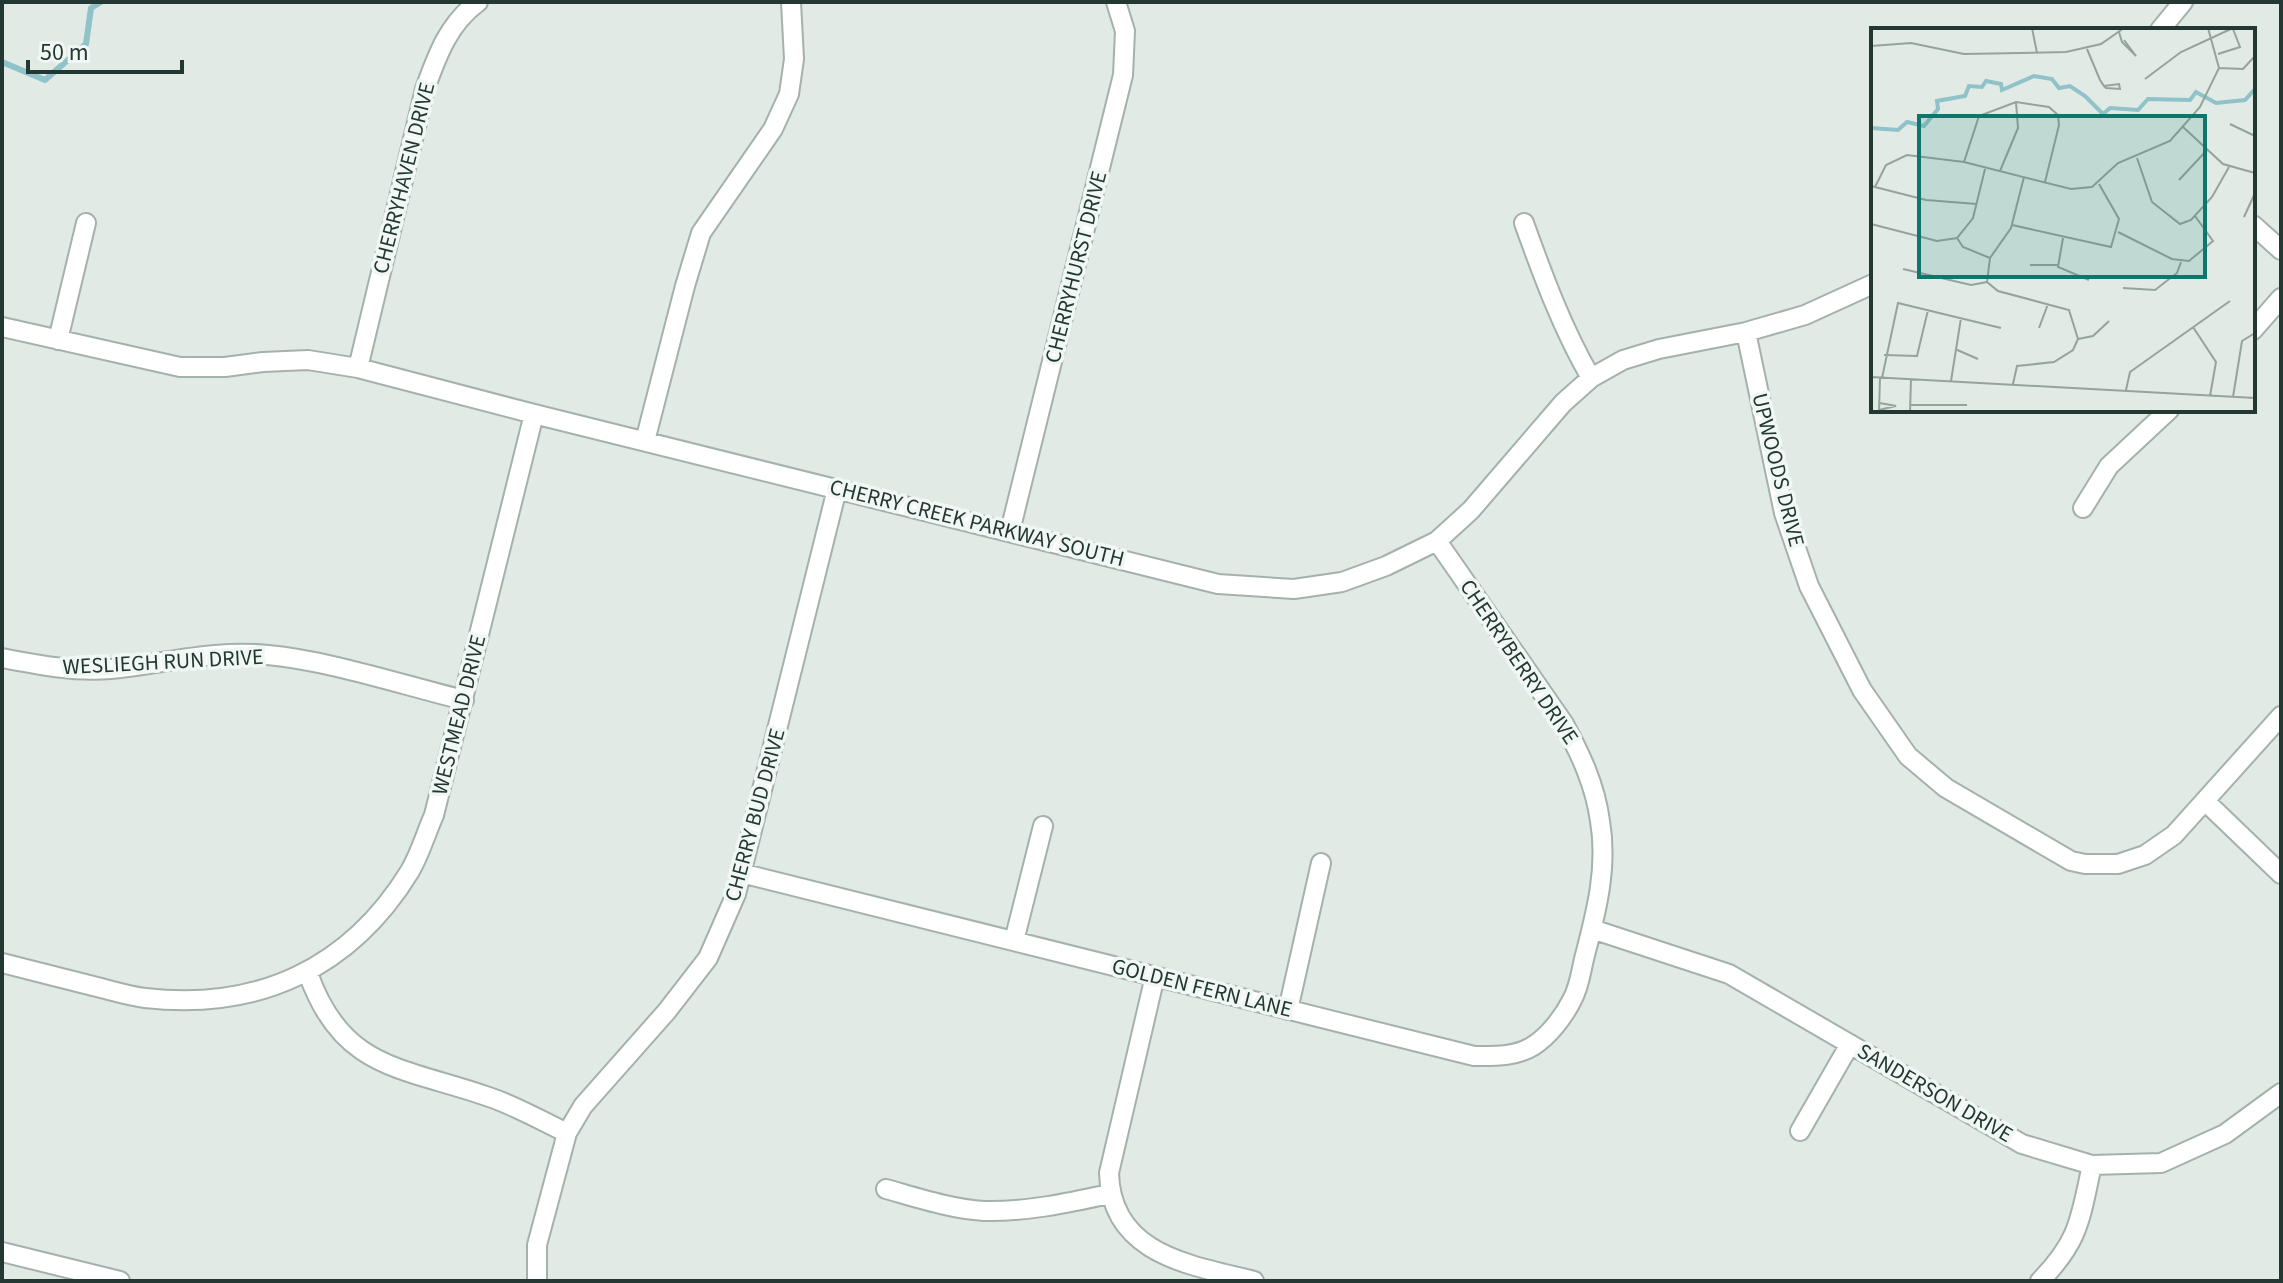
<svg xmlns="http://www.w3.org/2000/svg" width="2283" height="1283" font-family="'Source Sans 3',sans-serif">
<style>
.lines{fill:none;stroke-linecap:round;stroke-linejoin:round}
.stream{stroke:#8fc2c9;stroke-width:6}
.minor-casing{stroke:#a4b1ac;stroke-width:22}
.minor{stroke:#fff;stroke-width:18}
.labels{text-anchor:middle;dominant-baseline:central;stroke-width:7;stroke-linejoin:round;paint-order:stroke}
.street-label{font-size:22px;fill:#233832;stroke:#f1f7f4}
.inset-river{fill:none;stroke:#8fc2c9;stroke-width:4}
.inset-road{fill:none;stroke:#95a39d;stroke-width:2}
.view{fill:#0f766e;fill-opacity:0.15;stroke:#0f766e;stroke-width:4}
.inset-edge{fill:none;stroke:#233832;stroke-width:4}
</style>
<rect width="100%" height="100%" fill="#e1eae5"/>
<g class="lines">
<!-- stream -->
<path class="stream" d="M2,62L45,80L86,44L91,8L101,2"/>
<!-- minor casing -->
<g class="minor-casing">
<path id="minor" d="M2160,30L2183,2
M1524,223C1543,276 1563,330 1591,378
M2253,225L2281,250
M2,327L180,367H225L263,362L308,360L358,368L534,414L1218,584L1294,589L1342,582L1386,566L1437,541L1471,510L1563,403L1591,378L1623,360L1659,349L1746,332L1805,315L1873,284
M2253,330L2281,298
M1746,332L1784,513L1809,586L1862,690L1908,756L1946,788L2071,861L2085,864H2118L2145,855L2174,835L2281,716
M58,340L86,223
M358,368L425,89C437,56 448,24 478,2
M645,441L685,286L701,233L773,129L789,94L794,59L791,2
M2083,508L2109,466L2169,410
M1010,531L1123,75L1125,31L1116,2
M2,658C38,665 74,672 111,669C163,664 216,649 268,655C331,661 402,685 464,700
M2205,801L2281,874
M741,873L1474,1056C1495,1056 1515,1057 1533,1046C1549,1036 1564,1016 1572,1000C1579,988 1581,972 1584,959C1596,913 1608,868 1600,821C1595,785 1581,755 1564,724L1437,541
M1592,929L1729,974L2022,1144L2092,1165L2161,1163L2225,1134L2281,1093
M1014,941L1043,826
M2,963C34,971 65,979 97,987C113,991 129,996 145,998C257,1011 350,969 410,871C420,854 426,833 434,815L534,414
M308,973C342,1071 404,1067 489,1097C516,1106 542,1121 567,1133
M1155,976L1109,1173C1111,1255 1191,1265 1254,1281
M1288,1010L1321,863
M1800,1131L1850,1044
M886,1189C918,1198 951,1209 984,1211C1026,1212 1068,1203 1109,1194
M2,1252L120,1281
M537,1281V1245L567,1133L583,1106L667,1011L708,958L736,894L837,489
M2040,1281C2080,1240 2080,1219 2092,1165"/>
</g>
<!-- minor -->
<use href="#minor" class="minor"/>
</g>
<g class="labels">
<!-- street labels -->
<g class="street-label">
<text transform="translate(404 178) rotate(-76)">CHERRYHAVEN DRIVE</text>
<text transform="translate(1076 267) rotate(-76)">CHERRYHURST DRIVE</text>
<text transform="translate(1778 470) rotate(76)">UPWOODS DRIVE</text>
<text transform="translate(977 523) rotate(14)">CHERRY CREEK PARKWAY SOUTH</text>
<text transform="translate(163 662) rotate(-3)">WESLIEGH RUN DRIVE</text>
<text transform="translate(1519 662) rotate(56)">CHERRYBERRY DRIVE</text>
<text transform="translate(459 715) rotate(-76)">WESTMEAD DRIVE</text>
<text transform="translate(755 815) rotate(-75)">CHERRY BUD DRIVE</text>
<text transform="translate(1202 988) rotate(14)">GOLDEN FERN LANE</text>
<text transform="translate(1935 1093) rotate(30)">SANDERSON DRIVE</text>
</g>
</g>
<!-- overview -->
<g transform="translate(1871 28)">
<rect width="384" height="384" fill="#e1eae5"/>
<path class="inset-river" d="M0,100L27,102L36,94L53,98L67,81L66,73L94,68L98,58L111,59L115,53L130,56L131,62L163,48L181,51L188,60L199,58L214,68L232,86L239,80L267,82L277,71L319,72L325,64L345,75L374,72L384,61"/>
<path class="inset-road" d="M161,0L166,25M248,4L251,14L265,28L253,12M0,18L40,15L93,26L195,24L230,16L253,0M216,21L229,52L233,58L235,60L249,61L248,56L233,58M347,26L369,19L362,1M348,40L372,41L384,28M274,51L310,24L362,0M359,96L384,108M312,99L352,136L384,145M266,130L281,174L309,196L320,192L341,169L358,139M93,134L108,88L145,74L178,79L187,87L188,97L174,154M129,143L147,100L145,74M308,152L336,122M0,158L55,172L106,176M4,159L15,137L36,127L93,134L200,161L221,159L247,135L299,113L329,79L348,40L337,0M373,189L384,165M0,196L66,213L86,210L102,190L114,141M141,197L240,219L248,191L228,156M247,204L301,231L318,233L342,213L324,188M86,210L92,219L119,230M192,210L187,239L218,252M159,237H187M32,241L100,257L116,254M252,260L284,262L306,245L310,234M322,299L345,334L339,368M168,300L177,276M207,311L222,308L238,293M84,321L107,331M13,327L46,328L57,282M0,349L384,370M11,350L27,275L130,300M80,353L90,290M142,356L146,338L183,334L202,322L207,311L198,282L127,263L116,254L119,230L140,200L153,149M255,362L259,344L359,273M362,369L371,313L384,305M39,377H96M8,382L25,378L9,375M8,383L9,350M39,384L40,351"/>
<path class="view" d="M48,88H334V249H48Z"/>
<rect width="384" height="384" class="inset-edge"/>
</g>
<!-- border -->
<rect width="2283" height="1283" fill="none" stroke="#233832" stroke-width="8"/>
<!-- scale -->
<path d="M28 60v12h154v-12" fill="none" stroke="#233832" stroke-width="4"/>
<text x="40" y="60" font-size="24" fill="#233832" stroke="#f1f7f4" stroke-width="6" paint-order="stroke">50 m</text>
</svg>
